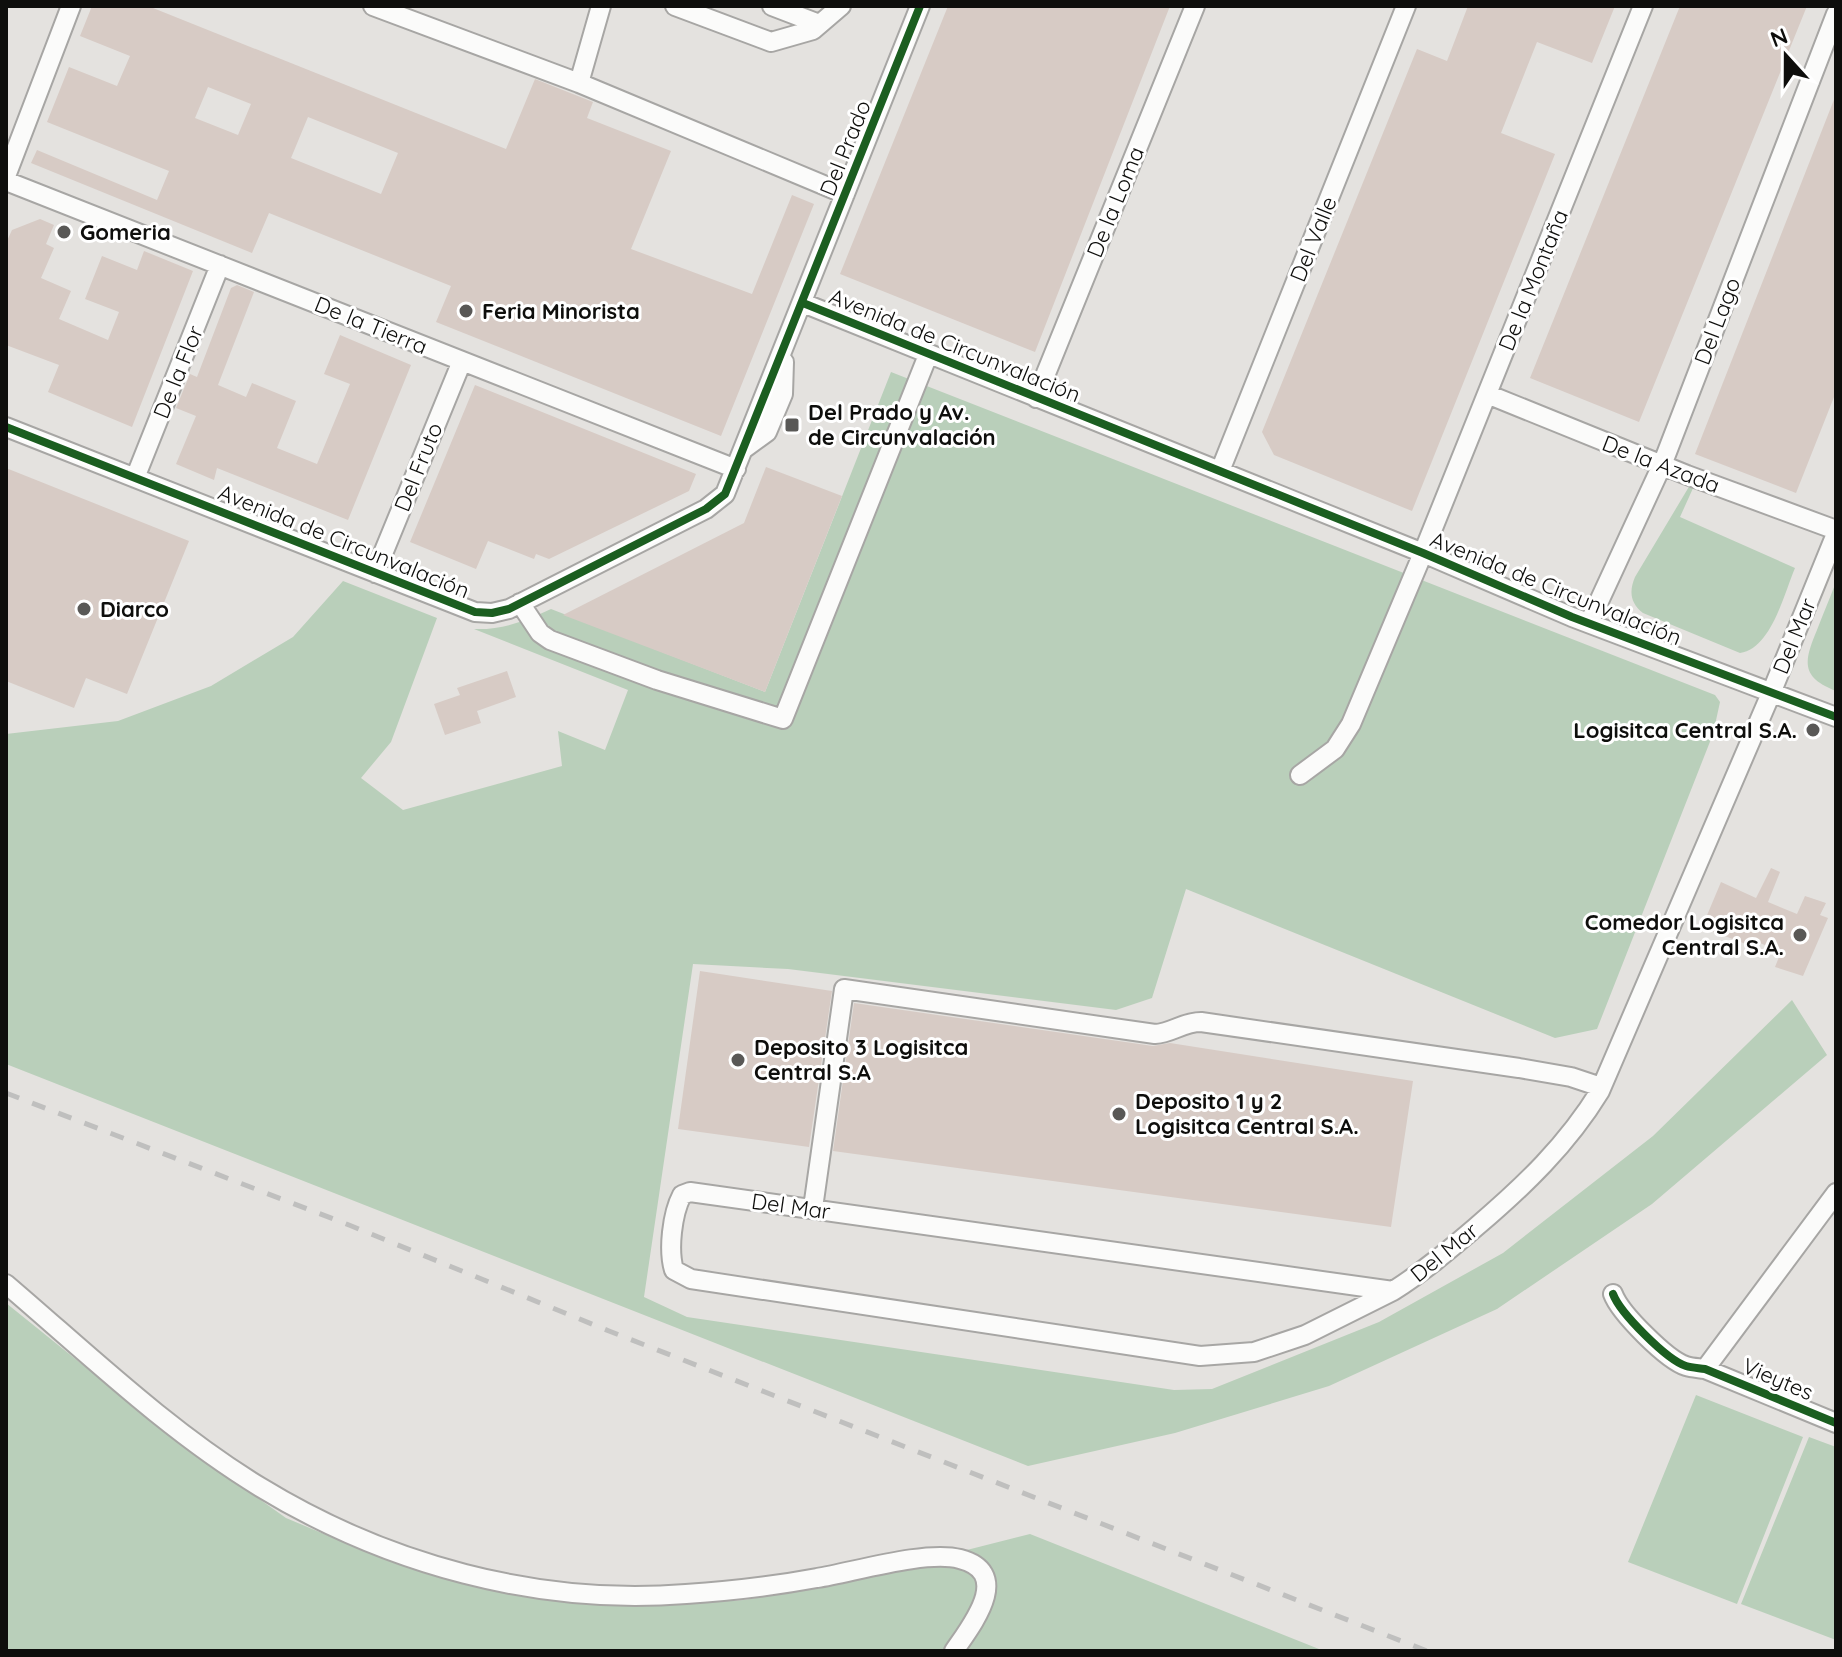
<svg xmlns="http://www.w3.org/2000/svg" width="1842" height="1657" font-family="Quicksand,sans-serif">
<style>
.green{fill:#b9cfba}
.building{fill:#d7cbc5;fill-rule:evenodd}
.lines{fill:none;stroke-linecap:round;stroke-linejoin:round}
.minor-casing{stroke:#a7a6a4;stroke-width:22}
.minor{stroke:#fbfbfa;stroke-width:18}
.rail{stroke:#bfbfbe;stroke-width:5;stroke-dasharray:14 14;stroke-linecap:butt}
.cycleway-casing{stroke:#fff;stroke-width:13}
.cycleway{stroke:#1b5e20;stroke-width:8}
.poi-dot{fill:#595856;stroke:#fff;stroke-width:3}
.labels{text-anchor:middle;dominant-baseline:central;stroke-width:6;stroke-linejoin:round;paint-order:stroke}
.street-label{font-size:22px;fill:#0e0e0c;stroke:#fff}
.poi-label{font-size:22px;font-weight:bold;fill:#0e0e0c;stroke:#fff;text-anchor:start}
</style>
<rect width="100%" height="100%" fill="#e4e2df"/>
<!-- green -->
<path class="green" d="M891,372L1715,695L1720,702L1713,734L1597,1029L1555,1038L1186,889L1152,998L1116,1010L788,969L693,964L644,1297L687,1317L1174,1390L1212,1389L1379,1322L1503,1253L1653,1136L1792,1000L1827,1055L1652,1204L1497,1309L1329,1386L1175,1433L1028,1466L6,1064V734L118,721L211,686L293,637L343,581L437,618L391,742L361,778L403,810L562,766L558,731L605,750L628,690L474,629C503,630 525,621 551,609L765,692Z
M1690,485L1694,486L1680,517L1795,568C1784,594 1771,649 1740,653L1643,613C1630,603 1629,591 1635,577Z
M1836,582V691C1800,677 1804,661 1817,630C1823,614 1830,598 1836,582Z
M6,1303L176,1440L286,1518L367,1552L444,1578L542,1599L641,1606L744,1600L833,1584L1030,1534L1324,1651H6Z
M1696,1395L1803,1437L1737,1604L1628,1562Z
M1809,1437L1836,1447V1640L1741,1604Z"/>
<!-- building -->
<path class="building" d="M92,6H148L506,149L535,79L593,102L587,118L671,151L631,249L752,294L792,195L814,204L721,436L436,322L451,286L269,213L252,253L31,163L37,150L157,200L169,171L47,122L69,67L117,86L130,56L80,36ZM208,87L251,104L238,135L195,118ZM308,117L398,153L381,194L291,158Z
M948,6H1170L1035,352L840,274Z
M1468,6H1615L1592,63L1537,42L1501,133L1555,154L1412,511L1274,455L1262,432L1417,49L1447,61Z
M1680,6H1807L1639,422L1530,378Z
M1835,97L1836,392L1796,493L1695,454Z
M40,219L54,225L46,244L54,248L41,278L71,291L59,319L108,340L119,312L85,299L102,256L137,270L144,251L193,271L132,427L48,392L59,365L6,345V243L12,230Z
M237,285L254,292L218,385L246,397L252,383L296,401L277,448L317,464L350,384L324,374L340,335L411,365L348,520L217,468L214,480L176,464L196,416L176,408L190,374L197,377L231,288Z
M475,385L696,474L689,491L549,559L536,554L534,559L488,541L476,569L410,542Z
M766,467L842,496L765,692L563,615L744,523Z
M6,468L189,541L127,694L86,678L74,708L6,681Z
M507,671L516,697L477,711L481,723L445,735L434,704L460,695L457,688Z
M1771,868L1780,872L1768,902L1797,914L1805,896L1826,903L1820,915L1828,918L1803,976L1775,967L1781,952L1753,940L1751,946L1709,930L1711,922L1705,920L1721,882L1756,898Z
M700,971L832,991L809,1147L678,1129Z
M854,1003L1153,1046L1170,1043L1413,1081L1391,1227L833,1151Z"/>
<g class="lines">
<!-- minor casing -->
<g class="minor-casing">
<path id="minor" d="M373,6L579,83L845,194
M675,6L771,42L813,30L841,6
M772,6L819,24
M579,83L601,6
M6,176L71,6
M6,181L736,469
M803,303L1423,553L1572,617L1836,717
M1487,394L1687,475L1836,530
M1036,398L1195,6
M6,427L475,612L492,613L509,609L706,509L725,494L920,6
M745,448L767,432L783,394L784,362
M1220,471L1406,6
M135,478L220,265
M375,573L462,361
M520,603L540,633L550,640L657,680L783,719L928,355
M1589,623L1662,465L1836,14
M1300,775L1335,749L1351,724L1423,553L1643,6
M813,1208L844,989L1155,1034C1172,1033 1183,1022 1201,1022L1519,1068L1571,1077L1601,1087
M6,1284C88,1354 168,1431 260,1487C386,1564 538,1606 686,1594C730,1591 774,1586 817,1578C854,1572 926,1550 960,1559C1014,1573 971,1626 954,1651
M1393,1291L1305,1335L1254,1352L1200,1356L691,1279L674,1270C668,1250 672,1214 682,1195L690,1192L1393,1291C1423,1272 1449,1250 1476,1227C1524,1186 1567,1145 1600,1091L1772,691L1836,534
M1613,1294C1620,1313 1667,1360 1686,1366C1692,1368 1699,1368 1705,1369L1836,1423
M1705,1369L1836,1193"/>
</g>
<!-- minor -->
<use href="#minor" class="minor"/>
<!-- rail -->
<path class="rail" d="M6,1093L349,1225L609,1331L1427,1651"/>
<!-- cycleway casing -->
<g class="cycleway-casing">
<path id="cycleway" d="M803,303L1423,553L1572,617L1836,717
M6,427L475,612L492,613L509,609L706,509L725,494L920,6
M1613,1294C1620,1313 1667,1360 1686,1366C1692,1368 1699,1368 1705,1369L1836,1423"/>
</g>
<!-- cycleway -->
<use href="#cycleway" class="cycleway"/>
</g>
<!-- markers -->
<g class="poi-dot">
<circle cx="64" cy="232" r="8"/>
<circle cx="466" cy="311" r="8"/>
<rect x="784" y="417" width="16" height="16" rx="4"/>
<circle cx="84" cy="609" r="8"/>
<circle cx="1813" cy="730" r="8"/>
<circle cx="1800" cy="935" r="8"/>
<circle cx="738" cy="1060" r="8"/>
<circle cx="1119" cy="1114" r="8"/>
</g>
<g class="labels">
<!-- street labels -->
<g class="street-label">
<text transform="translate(845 148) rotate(-68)">Del Prado</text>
<text transform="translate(1115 202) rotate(-68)">De la Loma</text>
<text transform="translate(1313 239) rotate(-68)">Del Valle</text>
<text transform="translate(1533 280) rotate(-68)">De la Montaña</text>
<text transform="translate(1717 321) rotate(-69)">Del Lago</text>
<text transform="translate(371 325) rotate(22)">De la Tierra</text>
<text transform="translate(955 345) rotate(22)">Avenida de Circunvalación</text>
<text transform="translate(178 372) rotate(-68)">De la Flor</text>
<text transform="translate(1661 464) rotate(21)">De la Azada</text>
<text transform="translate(418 467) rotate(-68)">Del Fruto</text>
<text transform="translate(344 541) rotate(22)">Avenida de Circunvalación</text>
<text transform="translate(1556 588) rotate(22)">Avenida de Circunvalación</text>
<text transform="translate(1794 636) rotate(-68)">Del Mar</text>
<text transform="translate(791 1206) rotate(8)">Del Mar</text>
<text transform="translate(1444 1252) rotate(-39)">Del Mar</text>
<text transform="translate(1778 1379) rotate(23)">Vieytes</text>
</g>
<!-- poi labels -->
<g class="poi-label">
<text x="80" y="232">Gomeria</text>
<text x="482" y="311">Feria Minorista</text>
<text x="808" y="412">Del Prado y Av.<tspan x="808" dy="25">de Circunvalación</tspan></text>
<text x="100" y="609">Diarco</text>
<text x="1797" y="730" text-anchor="end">Logisitca Central S.A.</text>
<text x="1784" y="922" text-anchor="end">Comedor Logisitca<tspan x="1784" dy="25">Central S.A.</tspan></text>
<text x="754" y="1047">Deposito 3 Logisitca<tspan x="754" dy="25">Central S.A</tspan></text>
<text x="1135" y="1101">Deposito 1 y 2<tspan x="1135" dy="25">Logisitca Central S.A.</tspan></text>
</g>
</g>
<!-- border -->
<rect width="1842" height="1657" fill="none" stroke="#0e0e0c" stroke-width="16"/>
<!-- north arrow -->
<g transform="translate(1786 56) rotate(339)" stroke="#ffffff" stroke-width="6" paint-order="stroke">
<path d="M0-6L14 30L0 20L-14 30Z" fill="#0e0e0c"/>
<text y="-12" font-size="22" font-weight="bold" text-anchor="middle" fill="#0e0e0c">N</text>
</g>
</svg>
